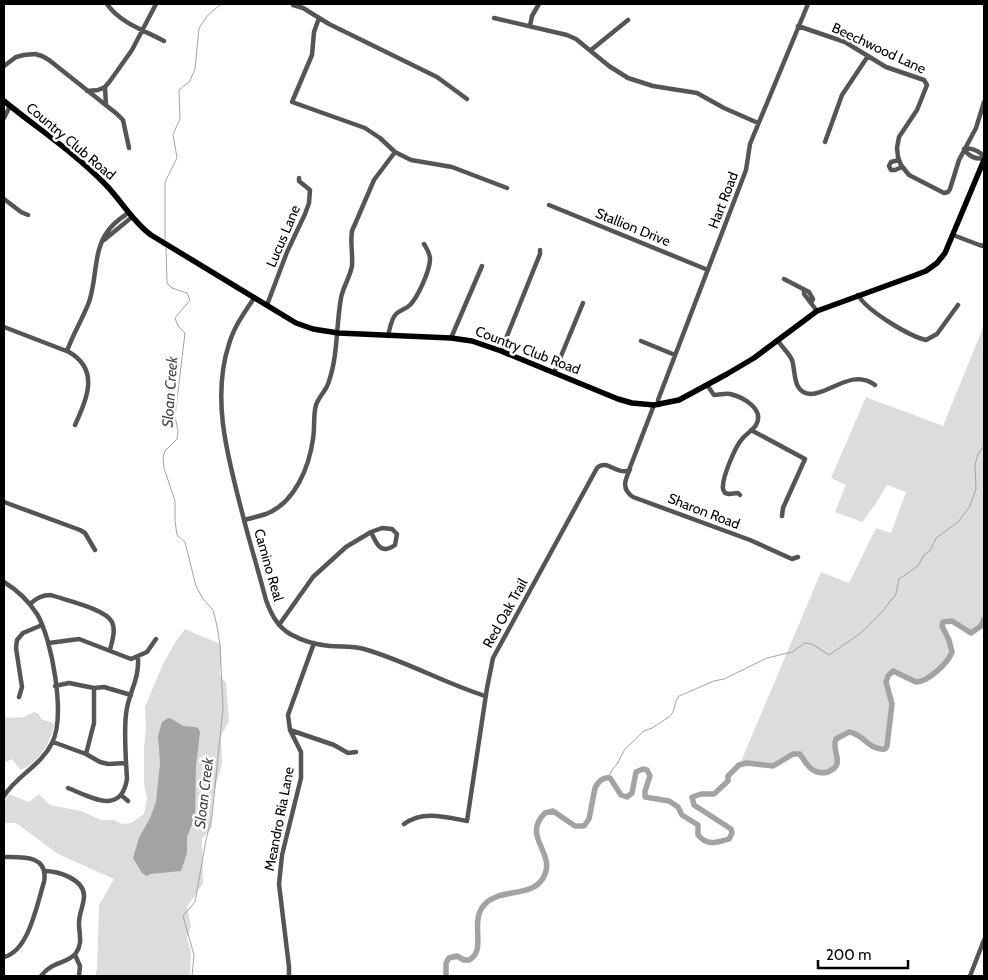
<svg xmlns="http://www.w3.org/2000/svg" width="988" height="980" font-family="Cabin,sans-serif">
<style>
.green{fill:#dcdcdc}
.water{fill:#a3a3a3}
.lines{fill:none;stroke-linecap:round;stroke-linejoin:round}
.stream{stroke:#a3a3a3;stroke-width:1}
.river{stroke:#a3a3a3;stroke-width:5.5}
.minor{stroke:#555;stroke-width:4.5}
.major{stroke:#000;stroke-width:5.5}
.labels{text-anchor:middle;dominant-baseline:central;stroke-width:5;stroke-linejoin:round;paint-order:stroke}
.street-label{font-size:14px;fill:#000;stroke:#fff}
.water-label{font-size:15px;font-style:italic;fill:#444;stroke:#fff}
</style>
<rect width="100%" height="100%" fill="#fff"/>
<!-- green -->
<path class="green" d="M984,325V618L980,626L971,633L952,621L945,620L941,626L949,641L951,652C947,664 929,681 916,682L893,670L888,676L886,683L892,704L886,745L884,749C869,751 864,733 849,732C826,739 837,748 836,765C820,782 809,767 800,754C787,751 783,764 771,765C761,767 750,761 740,764L821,572L849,583L876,528L891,533L906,492L887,485L875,505L862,522L835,512L846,485L831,478L866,397L943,426Z
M185,629L220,644C220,650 222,655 221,661C221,669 217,673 223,680L226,682L229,721L221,736L222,764L213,796L212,827L202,839L203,883L187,907L191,926L187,938L191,952L190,976H95L97,969L99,905L114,879L58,854L16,823H4V803L9,794L29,802L39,794L50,805L81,811L101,820H114L122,824L131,823L144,814L147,799L144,783V748L146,727L145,707L163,664L176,641Z
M4,702V713L6,718L24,717L34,712L39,714L41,719L54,723C51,743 39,763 20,770L12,759L4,763Z"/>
<!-- water -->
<path class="water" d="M168,718C175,719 178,724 184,726C189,727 193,726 198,728L200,732L196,766L195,817L187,837V853L181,871L150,874L147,876L142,873L133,858L139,838L150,818L156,802L160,763L158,736L162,722Z"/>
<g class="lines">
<!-- stream -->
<path class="stream" d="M165,240V182L177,158L173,134L180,119L179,90L190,81L195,69L199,28L208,15L221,4
M166,247L167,283L172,288L187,293L190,300L175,318L178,326L185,333L175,416L178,431L177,439L165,451L163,457L164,468L175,501V521L177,535L185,542L196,586L203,599L213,610L217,626L220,645L223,708L212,816L206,840L195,902L183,916L194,955L192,976
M608,778L612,770L617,764L625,749L644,731L652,728L669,717L673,712L676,701L679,696L714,681L724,679L767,658L792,652L805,643L812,644L829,655L861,633L882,612L896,594L899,579L918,566L924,555L930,551L936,538L958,522L970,506L976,489L975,465L978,454L984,446"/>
<!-- river -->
<path class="river" d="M446,976V963L449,958L457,956L464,960H469C488,950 468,921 485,904C501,887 536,899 545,874C554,852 522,836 545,813L553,811L575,826H584L589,819L595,788C598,782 603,777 610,778L621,795L627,797L632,793L636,772L643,769L647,770L650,776L645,791V797L669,801L678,807L682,815L698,825V835C707,846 716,843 729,839L732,833L731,829L694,805L692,797L701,794H714L728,781V776L739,765L747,763L773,766L793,754H800C807,765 813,776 828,772C832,770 836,768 837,764C839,755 832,748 836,739L849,732C864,734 869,751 885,749L887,746L892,704L886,682L888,676L893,671L916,682C928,682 948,663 952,652L949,640L942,626L943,622L952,621L971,633L981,626L984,619"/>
<!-- minor -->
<path class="minor" d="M107,4C120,23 144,30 164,41
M293,5L303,8L329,24L437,77L467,99
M319,18L314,32L312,55L292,102L365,128L380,138L395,152L411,160L452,167L507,188
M494,18L567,35L576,39L609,66L628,78L653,86L697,93L724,108L758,123
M530,26L532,16L539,4
M798,26L845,42L886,67L924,80L927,85L917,110L899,137L897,148L898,157L901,165L909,175L944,193L948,192L950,189L959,160L976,128L984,102
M591,50L628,20
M4,66L16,57L24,55L35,54L42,56L49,60L117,114L123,120L129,148
M105,87L106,105
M87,91L98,90L105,87L110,81L132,50L156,4
M4,118L10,106
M825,142L842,95L868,56
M984,157C980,151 970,147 964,149C968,156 976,160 984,158
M899,160L891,162L889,166L891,170H895L902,167
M4,199L21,212L28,215
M549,205L708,270
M953,235L982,246L984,245
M104,240L132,217
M784,279L809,292L813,299L811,303
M804,290V294L817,311
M858,295C867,311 909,336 926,340L937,334L958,305
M254,298C244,313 234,327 229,344C210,402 230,464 244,520C251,547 259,573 266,600C271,614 277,626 290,634C301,640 317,645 330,646C342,647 353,646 364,649C406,661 444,683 485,696
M267,305L287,252L305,214L309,203L310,190L299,181V178
M4,327L69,352C100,370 87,398 75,425
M388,336C390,328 391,319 396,314C400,310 406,309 410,305C418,297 430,270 430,259C430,253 427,249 424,244
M451,338L482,266
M641,341L675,355
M778,341C782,347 789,353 792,360C796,372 792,393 811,394C830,394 852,368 875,385
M67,351C73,334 83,318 89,302C97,280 93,250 108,231C113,223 121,218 128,213
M501,351L540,254V250
M554,373L583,303
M707,385L714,395C720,395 725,393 730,394C743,397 765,409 756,425C752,431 746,434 742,439C735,447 723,476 723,486C722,489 724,491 725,493L729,494L738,493L740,495
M659,405L658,400L746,170L750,144L808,4
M751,430L805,459L783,508L782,516
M630,469C625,480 621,489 633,497L750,540L792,559L798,557
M4,502L80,530L85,533L95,550
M244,520C252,518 259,516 266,514C295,503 309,467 313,439C315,428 313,415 316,405C319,396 327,390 329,381C338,355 336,326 341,298C343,287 350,277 352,266C353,254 350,243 352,231L374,180L395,152
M382,528L392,529L397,534L395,545C381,555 377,545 371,532Z
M4,582C17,590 28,600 37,614C52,639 66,716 52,743C41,766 17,775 4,796
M30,604C37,598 42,595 51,595C65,600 106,609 112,622C116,631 112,641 110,650
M279,625L313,577L346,547L371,532
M49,643L79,639L131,659L147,652L156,639
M55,686L69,683L94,688L104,687L131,695
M19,697L22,687L16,648L17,640L23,633L42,625
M290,730L334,745L348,753L356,752
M53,742L86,754L100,762L108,764L126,763
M86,754L94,723V688
M68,788C91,797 121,816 127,779C126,760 123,726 127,708C131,688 139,679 138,658
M121,795L128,801
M404,824C423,810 445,817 467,821L487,688L493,658L597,468C607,458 617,476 629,470L654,405
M4,857C23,857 49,855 44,882C37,904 29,951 4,957
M75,955L80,966L79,976
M41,976C52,961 68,964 76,953C83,943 79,934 79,923C79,913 84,905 84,896C84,879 58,871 44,871
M289,976V967L279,884L282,855L301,778V752L290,730L288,715L314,643
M970,976L984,940"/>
<!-- major -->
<path class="major" d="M4,101C37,128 75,153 105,184C121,200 132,221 151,235L296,323L313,329L338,333L451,338L472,341L501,351L618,399L632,403L654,405L679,400L727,374L754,358L817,311L913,276L926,271L937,263L945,253L984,160"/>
</g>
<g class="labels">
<!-- street labels -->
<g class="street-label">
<text transform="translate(879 48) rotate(25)">Beechwood Lane</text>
<text transform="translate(71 141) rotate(40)">Country Club Road</text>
<text transform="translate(723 200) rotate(-69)">Hart Road</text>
<text transform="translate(633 227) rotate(22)">Stallion Drive</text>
<text transform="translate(283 236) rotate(-67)">Lucus Lane</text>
<text transform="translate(528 350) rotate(21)">Country Club Road</text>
<text transform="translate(704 511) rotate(21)">Sharon Road</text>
<text transform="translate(269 565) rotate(74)">Camino Real</text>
<text transform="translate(505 613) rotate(-61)">Red Oak Trail</text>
<text transform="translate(279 819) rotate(-79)">Meandro Ria Lane</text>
</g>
<!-- water labels -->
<g class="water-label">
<text transform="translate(170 392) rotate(-86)">Sloan Creek</text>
<text transform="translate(204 793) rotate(-83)">Sloan Creek</text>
</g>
</g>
<!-- border -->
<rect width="988" height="980" fill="none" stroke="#000000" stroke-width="10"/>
<!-- scale -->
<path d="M818 960v8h90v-8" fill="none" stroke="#000000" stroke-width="2.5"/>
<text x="826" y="960" font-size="15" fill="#000000" stroke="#ffffff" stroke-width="4" paint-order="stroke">200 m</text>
</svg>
